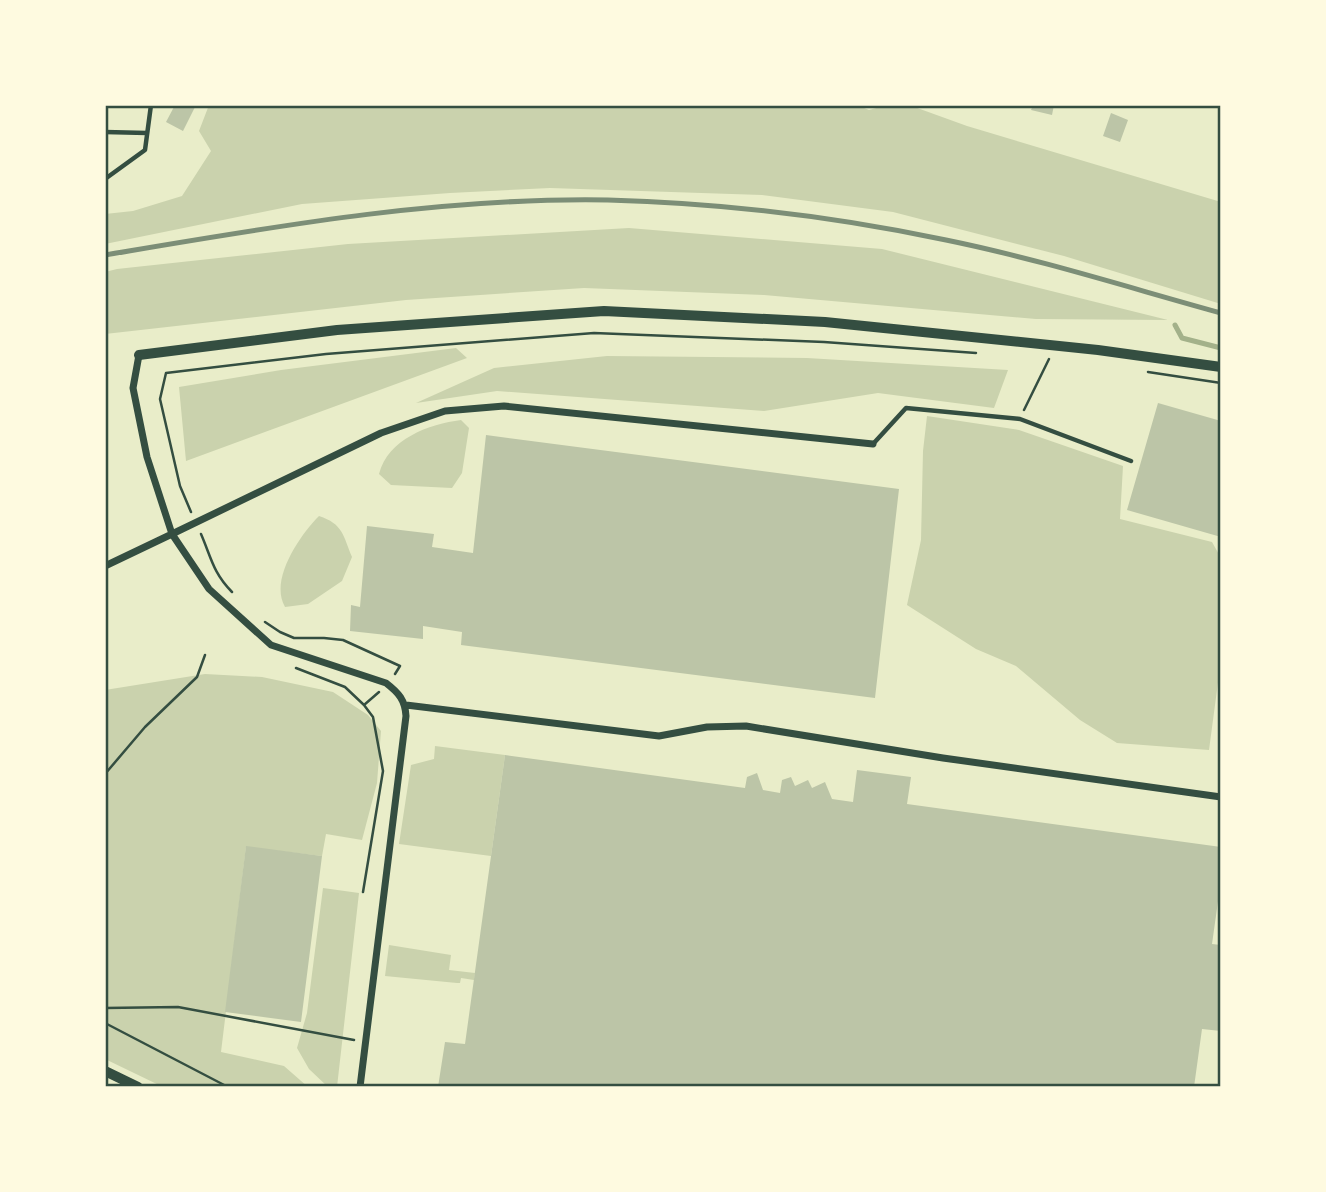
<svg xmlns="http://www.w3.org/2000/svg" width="1326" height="1192" font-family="'Archivo Narrow',sans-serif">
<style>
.green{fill:#cad2ad}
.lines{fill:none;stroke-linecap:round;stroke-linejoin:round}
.stream{stroke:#a3b18a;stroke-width:5}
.building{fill:#bcc5a7}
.path{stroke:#344e41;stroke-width:2.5}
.service{stroke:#344e41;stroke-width:4.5}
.minor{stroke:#344e41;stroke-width:7}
.tertiary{stroke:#344e41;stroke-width:10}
.rail{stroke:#7c8e77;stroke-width:5}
.neatline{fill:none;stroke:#344e41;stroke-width:2.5}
</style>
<rect width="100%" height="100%" fill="#e9edc9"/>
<!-- green -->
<path class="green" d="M209,105H857L869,110L887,105H909L967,126L1221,202V304L1064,256L893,212L762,195L550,188L450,193L302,204L105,244V214L133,211L182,196L211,151L199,131Z
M629,228L882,249L1168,320L1036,319L764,295L584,288L406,300L105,334V272L117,269L348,244Z
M456,348L467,358L186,461L179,387L281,370Z
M607,356L807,358L1008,370L994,408L878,393L764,411L497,391L416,403L494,368Z
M927,416L1019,430L1123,466L1120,519L1212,542L1221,558V660L1209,750L1117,743L1080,720L1016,666L976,649L907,605L921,540L923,451Z
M461,420L469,428L462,473L452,488L391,485L379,474C388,439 429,424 461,420Z
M319,516C343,524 343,535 352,557L342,581L308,604L285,607C269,580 300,535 319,516Z
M205,674L262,677L333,692L368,715L381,731L377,783L362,840L326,834L322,856L246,847L221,1052L284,1066L308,1087H163L105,1059V690Z
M435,746L505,755L491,856L399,844L411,765L434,759Z
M323,888L359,893L337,1087H328L309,1069L297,1048L307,1013Z
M389,945L451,955L449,970L475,973L474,980L461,978L460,983H457L385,976Z"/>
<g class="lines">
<!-- stream -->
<path class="stream" d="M1175,325L1182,338L1221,348"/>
</g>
<!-- building -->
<path class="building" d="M175,105H196L183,131L166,122Z
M1033,105H1054L1052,115L1031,110Z
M1111,113L1128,120L1120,142L1103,136Z
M1158,403L1221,421V537L1127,510Z
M486,435L899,489L875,698L461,645L462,632L423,626V639L350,631L351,605L360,607L367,526L434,534L432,547L473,553Z
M505,755L745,788L747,777L757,773L763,790L780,793L782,780L791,777L795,786L808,780L812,788L825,782L832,799L853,802L857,770L911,777L907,804L1221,847V880L1212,944L1221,945V1031L1202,1029L1194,1087H438L445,1042L465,1044Z
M246,846L322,856L301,1022L225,1012Z"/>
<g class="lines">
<!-- path -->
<path class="path" d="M1148,372L1221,383
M1024,410L1049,359
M191,512L180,486L160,399L166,373L326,354L594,333L824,342L976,353
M201,534C211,557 213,573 232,592
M265,622L280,632L294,638H324L343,640L400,666L395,674
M296,668L345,687L364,705L373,717L383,771L363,892
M364,705L379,692
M105,774L145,727L197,677L205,655
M105,1008L178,1007L354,1040
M105,1023L228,1087"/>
<!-- service -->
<path class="service" d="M105,132L147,133
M105,179L145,150L151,105
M873,444L906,408L1020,419L1131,461"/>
<!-- minor -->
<path class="minor" d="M105,566L172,534L147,457L133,388L139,355
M406,705L659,736L707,727L746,726L943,758L1221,797
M360,1087L406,716C405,700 399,693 386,683L271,645L209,589L172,534L381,433L445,411L504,406L873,444"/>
<!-- tertiary -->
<path class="tertiary" d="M139,355L337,330L604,311L825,322L1098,350L1221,367
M105,1071L138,1087"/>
<!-- rail -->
<path class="rail" d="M105,255C271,227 439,197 608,200C719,203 837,217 946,240C1039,259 1130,288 1221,313"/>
</g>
<!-- border -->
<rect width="1326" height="1192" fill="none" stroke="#fefae0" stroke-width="214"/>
<rect x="107" y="107" width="1112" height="978" class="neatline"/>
</svg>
